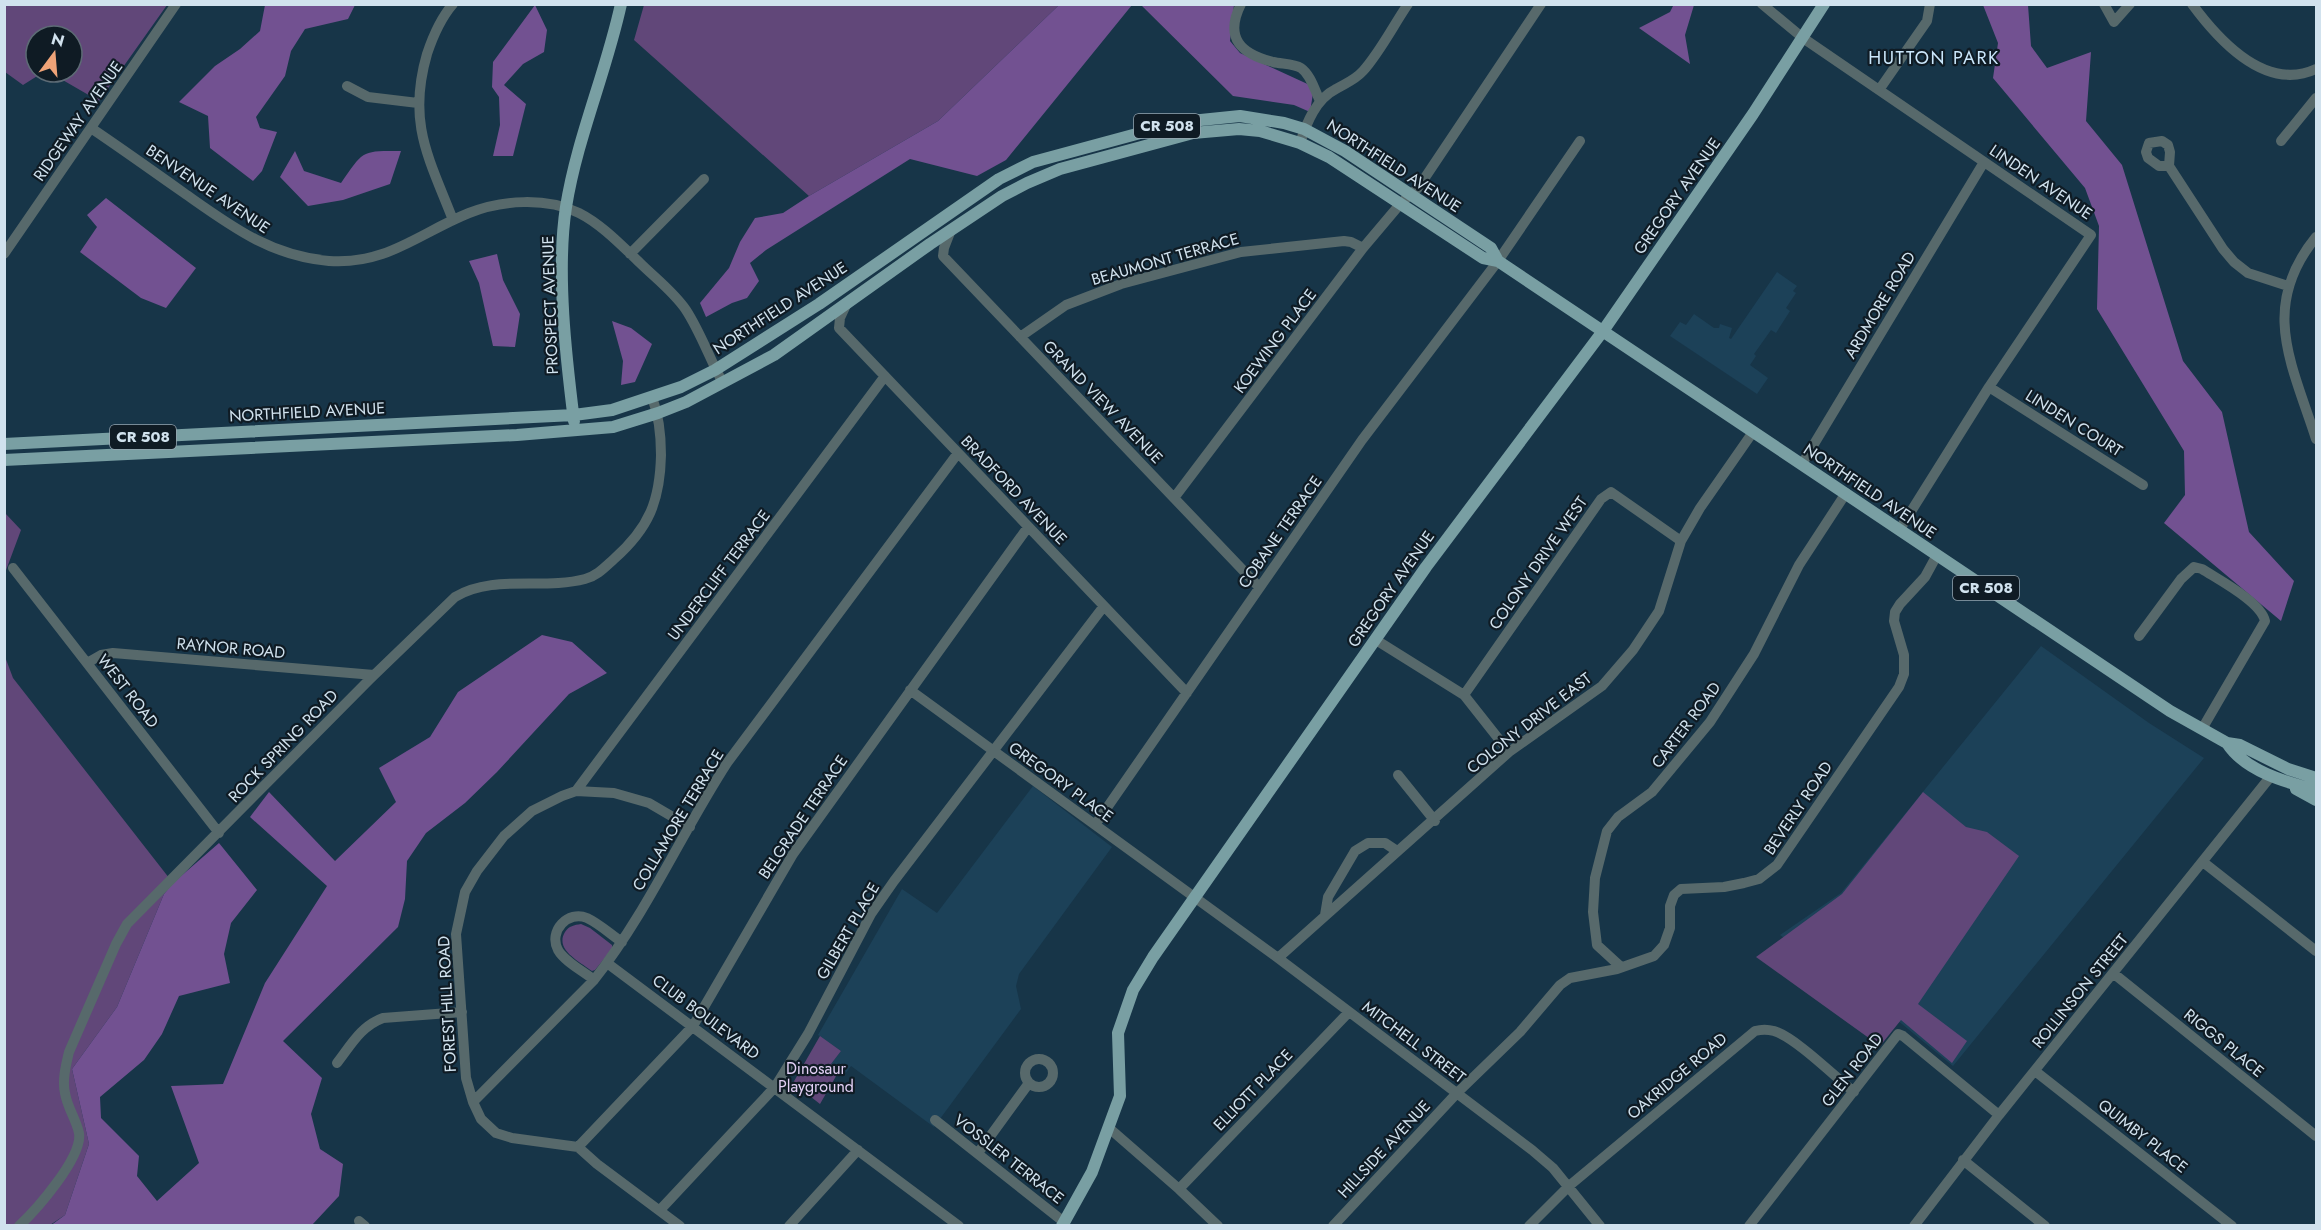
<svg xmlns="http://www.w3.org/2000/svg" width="2321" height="1230" font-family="Jost,sans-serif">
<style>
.built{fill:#1c4158}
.green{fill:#614779;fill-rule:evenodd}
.forest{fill:#725191}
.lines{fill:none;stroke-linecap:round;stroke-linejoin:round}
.minor{stroke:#57696b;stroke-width:10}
.major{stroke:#799fa3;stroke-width:12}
.labels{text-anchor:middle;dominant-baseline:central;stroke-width:4.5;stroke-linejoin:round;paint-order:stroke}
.shield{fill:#0f1b24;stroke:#97a6b1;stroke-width:1.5}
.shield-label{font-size:15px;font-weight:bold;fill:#d1e2ee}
.street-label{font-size:16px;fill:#d1e2ee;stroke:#0f1b24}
.park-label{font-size:16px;fill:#e3d1f6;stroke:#0f1b24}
.neighbourhood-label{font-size:18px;letter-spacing:1.5px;fill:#cbe7fb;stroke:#0f1b24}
</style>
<rect width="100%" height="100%" fill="#173548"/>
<!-- built -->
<path class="built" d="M1777,272L1797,286L1793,291L1796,293L1786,308L1790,311L1776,333L1771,330L1754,354L1756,356L1750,365L1768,378L1757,394L1670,336L1680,322L1686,325L1694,314L1714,328H1719L1720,324L1732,328L1729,338L1731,339Z
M2041,646L2149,723L2204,758L1953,1066L1902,1024L1780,935L1841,893Z
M1033,786L1112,847L1019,974L1016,986L1021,1009L934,1127L851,1066L845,1074L839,1071L831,1064L841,1051L818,1035L902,889L937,913Z"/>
<!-- green -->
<path class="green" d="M4,5L5,4L167,5L99,101L54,75L42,73L23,85L5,72ZM36,36H72V72H36Z
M644,5H1059L938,121L809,196L634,40Z
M5,513L21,530L5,573Z
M4,654L13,678L173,883L164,894L117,1007L72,1069L89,1144L65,1215L50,1225H5Z
M1923,792L1966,827L1987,832L2019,856L1918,1004L1967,1041L1952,1063L1901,1020L1880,1046L1756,957L1842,894Z
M581,924L590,928L612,945V949L595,970L592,971C581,962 554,950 565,932C569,926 574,925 581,924Z
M820,1036L841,1051L831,1064L839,1071L820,1104L793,1083Z"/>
<!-- forest -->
<path class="forest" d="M1674,4L1694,5L1685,35L1690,64L1639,28L1670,12Z
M265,5H355L348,19L305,29L291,51L285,76L256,117L260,128L277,132L262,171L253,181L210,148L208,116L179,102L215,66L240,49L260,31Z
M535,5L547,30L544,52L523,64L504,85L526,104L513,156H493L500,125L499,97L492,87L493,62Z
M1059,5H1132L1006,160L977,176L910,159L766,250L750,263L759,281L747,298L732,303L706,317L700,303L729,268L740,242L755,218L783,213L809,196L938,121Z
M1141,5H1234L1230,41L1240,53L1314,87L1310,112L1294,105L1233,96Z
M1983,5H2028L2031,46L2047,68L2091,52L2086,121L2122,165L2183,361L2222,412L2249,532L2294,581L2281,621L2164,523L2185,495L2184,451L2097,309L2099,226L2085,188L1993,78L1998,43Z
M295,151L304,171L341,183C364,150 361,151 401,151L390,184L343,200L308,206L280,177Z
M106,198L196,268L166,308L141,298L80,252L97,227L87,215Z
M497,254L503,280L520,314L515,347L493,346L479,283L469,261Z
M612,321L631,328L652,344L635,382L621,385L623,361Z
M542,635L572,642L607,673L569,694L497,772L465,803L426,833L407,861L405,899L398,927L283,1041L322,1078L311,1114L320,1149L343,1164L339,1196L312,1225L50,1226L65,1215L89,1144L72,1069L117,1007L164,894L173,883L219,843L257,890L231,923L224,954L230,983L179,996L162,1034L144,1060L100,1097L101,1118L139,1156L137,1176L157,1201L199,1163L171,1086L223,1084L265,983L327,886L250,817L269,792L335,861L396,802L379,768L430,737L458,692Z"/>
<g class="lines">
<!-- minor -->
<path class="minor" d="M453,4C440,19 433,36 427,54C407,123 429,158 453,220
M1241,4C1224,38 1241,54 1273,62C1282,64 1294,64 1301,68C1311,75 1315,91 1320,101
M1762,4L1803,38L2091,235L1989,387L1900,529
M2104,4L2114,22L2130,4
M2192,4C2220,42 2266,92 2316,69
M347,86L368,97L418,103
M1879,90L1927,21L1930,4
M91,128C122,149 153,171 184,193C231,226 270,256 329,261C387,265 419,233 469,213C502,200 546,197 579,213C601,224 621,245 639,262C654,277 674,292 686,310C701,333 710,360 723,383
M2281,141L2316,98
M1300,143C1307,122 1316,99 1336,89C1346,83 1355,80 1363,71C1380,52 1393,26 1408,4
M2169,166H2159L2148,158L2146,152L2149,143L2162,141L2168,145L2170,152L2169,166L2223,249L2234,262L2248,273L2288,286
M951,230L944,248L943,256L1259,587
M2316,237C2259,307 2292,364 2316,439
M4,254L176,4
M630,254L704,179
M847,303L840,318L839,328L1187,693
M1020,337L1066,305L1121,284L1241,252L1344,241L1351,242L1363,248
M1989,387L2143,485
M1802,464L1984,162
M1174,498L1363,248L1401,203L1418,188L1541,4
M13,568L219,833
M2139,636L2181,579L2194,567L2202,569C2219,580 2261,602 2265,621L2202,729
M1376,640L1464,695L1509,752
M87,663L101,655L113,653L374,675
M910,690L1278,958L1532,1150L1553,1168L1600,1226
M1464,695L1601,499L1611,492L1681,541
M1398,775L1435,821
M576,791L885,376
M1095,825L1362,440L1498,261L1580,141
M2203,862L2316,951
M1325,915L1328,897L1355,851L1368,843H1385L1397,851
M1278,958L1509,752L1602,686L1633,650L1659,611L1681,541L1700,508L1753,432
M607,963L959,1226
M1621,967L1597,945L1593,912L1595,878L1607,831L1618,817L1652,792L1710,722L1754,654L1799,565L1846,493
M2113,973L2316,1136
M594,980C583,971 565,962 558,950C548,931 568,910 587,918C600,924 611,935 622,942
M1025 1073a14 14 0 1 1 28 0a14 14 0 1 1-28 0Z
M337,1063C351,1045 361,1026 383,1018L462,1012
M2035,1071L2232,1226
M473,1102L594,980C647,913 681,834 727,763L958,453
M935,1120L1064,1222
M1109,1128L1179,1189L1218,1226
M578,1147L693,1026L793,854L1028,527
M978,1153L1029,1083
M1963,1160L2045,1226
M1179,1189L1349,1012
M660,1210L775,1087L808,1034L871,914L894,881L1104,606
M359,1221L365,1226
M19,1226C36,1210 83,1157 79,1133C76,1119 67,1107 65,1093C62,1080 66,1065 69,1052L116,944L127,924L370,679L455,597C493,574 543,590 585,579C597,576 605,567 614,559C649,528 660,501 661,455C661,434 659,416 652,397
M680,1226L597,1164L578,1147L512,1138L496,1133L481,1119L473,1102L466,1078L456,934L465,892L477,871L504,836L532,811L562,796L576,791L614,793L649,803L690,827
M789,1226L858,1150
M1333,1226L1457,1093L1520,1032L1560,985L1570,978L1617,969L1654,956L1664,945L1670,928V906L1674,895L1681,889L1724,887L1744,883L1759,879L1777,865L1899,687L1904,674V655L1894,621L1895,612L1900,604L1925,577L1937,555
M1529,1226L1569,1186L1755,1031C1762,1029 1767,1029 1774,1031C1796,1038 1834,1076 1854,1092
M1749,1226L1898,1034L1903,1036L1999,1115
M1914,1226L1999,1115L2271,776"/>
<!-- major -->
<path class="major" d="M574,421C566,357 556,271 566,207C577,138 606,73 621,4
M4,444L574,415L612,410L681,387L715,370L819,304L999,179L1033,162L1181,122L1240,116L1284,123L1304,129L1345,151L1491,248L1498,261
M4,460L517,435L613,427L658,413L686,402L774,355L930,244L1002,196L1027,183L1060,169L1193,133L1239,129L1260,131L1300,143L1329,157L1483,258L1498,261L2170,711L2227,743L2240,745L2288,769L2316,778
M2227,743C2245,771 2285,782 2316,790
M2296,789L2316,800
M1062,1226L1092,1172L1120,1096L1118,1033L1133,990L1153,957L1426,567L1603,331L1753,114L1824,4"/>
</g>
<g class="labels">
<!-- shield labels -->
<g class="shield">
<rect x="1134" y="114" width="66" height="24" rx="4.5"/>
<rect x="110" y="425" width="66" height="24" rx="4.5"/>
<rect x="1953" y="576" width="66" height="24" rx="4.5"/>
</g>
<g class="shield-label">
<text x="1167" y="126">CR 508</text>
<text x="143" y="437">CR 508</text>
<text x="1986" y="588">CR 508</text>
</g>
<!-- street labels -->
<g class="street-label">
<text transform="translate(78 121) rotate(-55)">RIDGEWAY AVENUE</text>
<text transform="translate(1394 166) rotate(33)">NORTHFIELD AVENUE</text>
<text transform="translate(2041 182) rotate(34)">LINDEN AVENUE</text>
<text transform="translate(208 189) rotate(34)">BENVENUE AVENUE</text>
<text transform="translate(1677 196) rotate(-55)">GREGORY AVENUE</text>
<text transform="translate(1165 259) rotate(-16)">BEAUMONT TERRACE</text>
<text transform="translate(550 305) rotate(-92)">PROSPECT AVENUE</text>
<text transform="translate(1880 305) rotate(-59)">ARDMORE ROAD</text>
<text transform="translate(780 308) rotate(-33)">NORTHFIELD AVENUE</text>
<text transform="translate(1275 341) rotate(-53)">KOEWING PLACE</text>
<text transform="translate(1103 402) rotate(46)">GRAND VIEW AVENUE</text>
<text transform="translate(307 412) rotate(-3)">NORTHFIELD AVENUE</text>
<text transform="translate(2074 423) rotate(32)">LINDEN COURT</text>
<text transform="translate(1014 490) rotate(46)">BRADFORD AVENUE</text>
<text transform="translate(1870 491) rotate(34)">NORTHFIELD AVENUE</text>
<text transform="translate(1280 532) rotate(-55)">COBANE TERRACE</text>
<text transform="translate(1538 563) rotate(-55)">COLONY DRIVE WEST</text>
<text transform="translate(719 575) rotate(-53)">UNDERCLIFF TERRACE</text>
<text transform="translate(1391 589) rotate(-55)">GREGORY AVENUE</text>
<text transform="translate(231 648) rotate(5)">RAYNOR ROAD</text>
<text transform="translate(128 691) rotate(52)">WEST ROAD</text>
<text transform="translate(1529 723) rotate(-38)">COLONY DRIVE EAST</text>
<text transform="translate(1686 725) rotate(-53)">CARTER ROAD</text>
<text transform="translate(283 746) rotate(-46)">ROCK SPRING ROAD</text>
<text transform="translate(1061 782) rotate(36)">GREGORY PLACE</text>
<text transform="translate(1798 808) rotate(-56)">BEVERLY ROAD</text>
<text transform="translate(803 817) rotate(-56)">BELGRADE TERRACE</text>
<text transform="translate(678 820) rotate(-59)">COLLAMORE TERRACE</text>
<text transform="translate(848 931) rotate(-60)">GILBERT PLACE</text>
<text transform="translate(2080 991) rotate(-51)">ROLLINSON STREET</text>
<text transform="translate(447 1004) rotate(-93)">FOREST HILL ROAD</text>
<text transform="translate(706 1017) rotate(37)">CLUB BOULEVARD</text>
<text transform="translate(1414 1042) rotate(37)">MITCHELL STREET</text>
<text transform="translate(2224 1043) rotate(39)">RIGGS PLACE</text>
<text transform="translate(1852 1070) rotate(-52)">GLEN ROAD</text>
<text transform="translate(1677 1076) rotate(-40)">OAKRIDGE ROAD</text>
<text transform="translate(1253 1090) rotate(-46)">ELLIOTT PLACE</text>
<text transform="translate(2143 1136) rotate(38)">QUIMBY PLACE</text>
<text transform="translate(1384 1149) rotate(-47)">HILLSIDE AVENUE</text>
<text transform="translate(1009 1159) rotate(38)">VOSSLER TERRACE</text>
</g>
<!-- park labels -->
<g class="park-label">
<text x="816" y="1068">Dinosaur<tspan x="816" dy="18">Playground</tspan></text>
</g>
<!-- neighbourhood labels -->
<g class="neighbourhood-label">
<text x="1934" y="58">HUTTON PARK</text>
</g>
</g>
<!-- border -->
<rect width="2321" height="1230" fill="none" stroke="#d1e2ee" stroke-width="12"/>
<!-- north arrow -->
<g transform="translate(54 54) rotate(16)"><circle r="28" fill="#0f1b24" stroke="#5d6b75" stroke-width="1.5"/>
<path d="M0-4.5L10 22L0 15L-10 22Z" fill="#efa378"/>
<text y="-9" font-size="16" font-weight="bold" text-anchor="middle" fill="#d1e2ee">N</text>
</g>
</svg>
